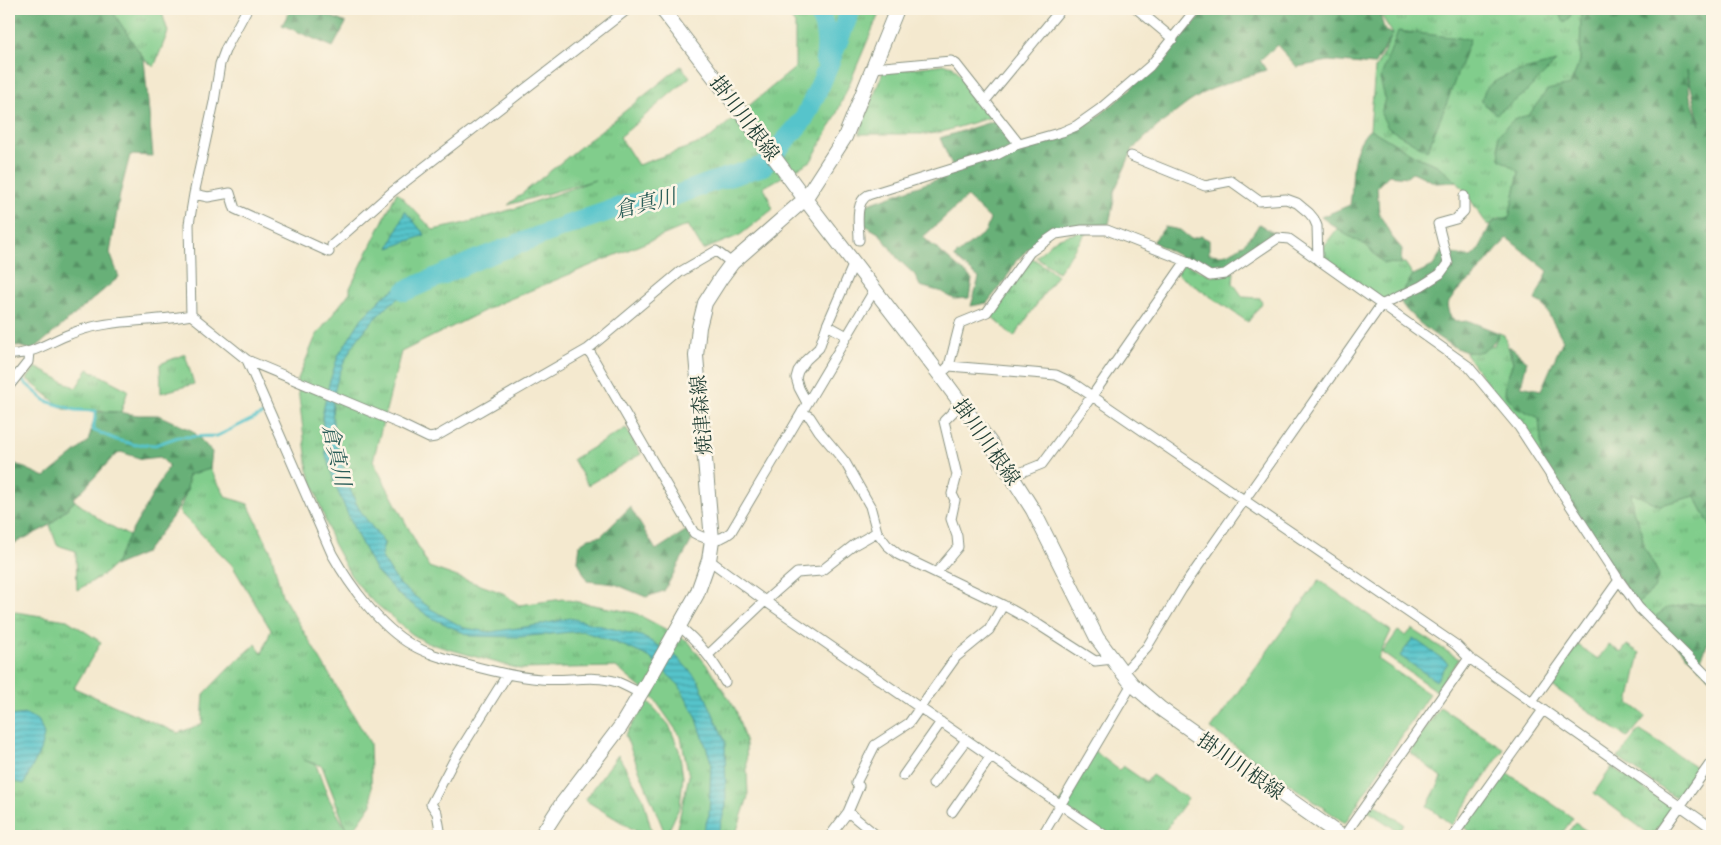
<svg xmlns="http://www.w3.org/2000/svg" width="1721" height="845" font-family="'EB Garamond','Noto Serif JP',serif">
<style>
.grass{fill:url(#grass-tufts);stroke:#508560;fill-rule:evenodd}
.forest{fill:url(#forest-firs);stroke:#447656;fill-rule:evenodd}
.garden{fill:#81cd8c;stroke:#508560}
.water{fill:url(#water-rules);stroke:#3a8080}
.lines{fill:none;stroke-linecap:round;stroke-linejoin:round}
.stream{stroke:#56c4cb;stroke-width:3}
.river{stroke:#56c4cb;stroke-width:20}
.minor-casing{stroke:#8a9382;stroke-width:11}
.primary-casing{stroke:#8a9382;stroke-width:16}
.minor{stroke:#fff;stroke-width:9}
.primary{stroke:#fff;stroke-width:14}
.labels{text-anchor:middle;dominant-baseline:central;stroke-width:5;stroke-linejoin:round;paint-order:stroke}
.street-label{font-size:20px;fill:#1f3d34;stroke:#fcf5e5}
.water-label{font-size:21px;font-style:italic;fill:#2d5f5a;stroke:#fcf5e5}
</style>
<defs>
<pattern id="grass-tufts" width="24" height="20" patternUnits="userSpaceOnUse" patternTransform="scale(1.25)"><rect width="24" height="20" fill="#81cd8c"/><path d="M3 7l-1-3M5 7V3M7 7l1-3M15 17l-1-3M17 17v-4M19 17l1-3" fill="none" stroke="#69a873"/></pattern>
<pattern id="forest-firs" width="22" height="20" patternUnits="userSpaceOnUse" patternTransform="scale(1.25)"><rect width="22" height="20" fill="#68b078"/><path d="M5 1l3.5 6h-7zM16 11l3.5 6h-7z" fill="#559063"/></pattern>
<pattern id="water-rules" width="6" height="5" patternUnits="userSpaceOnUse" patternTransform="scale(1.25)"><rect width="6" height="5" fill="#56c4cb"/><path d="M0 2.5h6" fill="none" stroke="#47a0a6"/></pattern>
</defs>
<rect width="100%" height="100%" fill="#fcf5e5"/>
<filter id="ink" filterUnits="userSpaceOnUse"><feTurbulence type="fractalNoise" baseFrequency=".02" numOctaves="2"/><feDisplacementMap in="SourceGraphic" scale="10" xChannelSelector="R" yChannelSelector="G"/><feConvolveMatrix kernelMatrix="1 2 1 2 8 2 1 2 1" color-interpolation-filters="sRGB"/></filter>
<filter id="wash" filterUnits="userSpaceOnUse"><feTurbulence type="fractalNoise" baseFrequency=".0096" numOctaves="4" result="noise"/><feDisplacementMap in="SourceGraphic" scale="20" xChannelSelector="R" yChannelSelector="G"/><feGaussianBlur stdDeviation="1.12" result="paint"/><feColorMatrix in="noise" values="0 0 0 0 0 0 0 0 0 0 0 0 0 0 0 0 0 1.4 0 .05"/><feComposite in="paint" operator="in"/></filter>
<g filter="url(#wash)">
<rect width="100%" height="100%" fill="#f4e9cf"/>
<!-- grass -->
<path class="grass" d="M109,9H161L168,32L154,67L144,59Z
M783,9H881L834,120L811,161L764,187L773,209L740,235L703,250L688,225L498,304L401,352L373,461L429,567L503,593L519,605L563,599L635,613L688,641L712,672L736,710L746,744L748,797L735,836H675L689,776L681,737L655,700L616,667L519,669L427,643L412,634L369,598L351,576L333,543L308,470L297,381L316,336L350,292V288L397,192L433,230C488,220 542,199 595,180L508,205L681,66L690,77L620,137L638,165L706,141L795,68V24Z
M1377,9H1581L1580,61L1570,86L1555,89L1519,172L1509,218H1499L1488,226L1462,187L1437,165L1417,157L1370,129L1375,69L1393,34Z
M945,64L953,66L995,116L942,132L928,134H859L883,72Z
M1089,229L1058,272L1036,257L1056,239Z
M1337,229L1367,246L1383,263H1405L1413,275L1402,294L1383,303L1322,259L1321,250Z
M1028,255L1057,275L1014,337L987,312Z
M1184,263L1213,276L1234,272L1233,283L1243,297L1260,298L1262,303L1248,322L1177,274Z
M1499,333L1504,335L1513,362L1506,381L1539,418L1543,460L1465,353L1494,345Z
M185,354L194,384L161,393L160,364Z
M35,367L76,388L88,369L128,390L121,412L64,409L27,379Z
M626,428L641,454L588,485L573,459Z
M210,469L226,497L248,504L271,552L282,595L370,743L372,804L349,836H9V611L67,620L101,642L74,688L178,733L202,724L204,694L230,667L256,644L262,654L271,630L232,565L179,512L187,490L188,475ZM304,760L322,766L347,831L328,797L316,765Z
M1631,493L1660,505L1695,496L1712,529V604L1683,605L1656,616L1654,623L1636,604L1659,575L1643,544L1642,531L1633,511Z
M75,501L102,521L129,536C117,570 107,573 77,590L76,551L57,545L50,525Z
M1609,644L1621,653L1627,645L1640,653L1629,703L1646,716L1628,738L1549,684L1578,645L1598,659Z
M648,701L669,725L679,750L683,777L680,806L666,836L625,735Z
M1440,707L1504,749L1452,825L1427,806L1442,778L1410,752Z
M1639,730L1698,768L1678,800L1618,758Z
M1093,750L1119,770L1123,766L1146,782L1152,775L1188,799L1161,836H1106L1060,804Z
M618,755L643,798L653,836H644L585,800Z
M1612,767L1672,808L1652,836L1594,793Z
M1503,770L1573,818L1560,836H1477L1463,827Z
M1374,804L1404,824L1398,831L1368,811L1369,808Z
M1575,823L1594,836H1565Z"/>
<!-- forest -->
<path class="forest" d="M9,9H111L144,59L153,156L130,155L120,194L110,253L119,277L33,350L9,344Z
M291,9H314L346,23L333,47L282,25Z
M1205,9H1378L1385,31L1393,34L1374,65L1329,61L1297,67L1277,45L1260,60L1266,70L1238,79L1207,91L1188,103L1158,126L1133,149L1114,192V200L1109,224L1063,226L1055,227L1047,231L1016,261L1004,282L987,303L971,306L979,278L954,257L986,231L990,219L967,197L923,237L972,279L969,298L954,299L942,292L920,286L915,275L898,259L880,234L863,224L866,205L955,173L940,138L997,120L1021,147L1027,150C1045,143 1072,134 1087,124C1129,95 1162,57 1197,20Z
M1556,9H1569L1571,15L1565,23Z
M1581,9H1712V529L1695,496L1660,505L1631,493L1633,511L1642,531L1643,544L1659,575L1654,589L1636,604L1543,464L1539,418L1516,407L1505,394L1506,381L1513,362L1509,346L1527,361L1521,386L1541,390L1563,340L1543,304L1535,300L1548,271L1507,238L1474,277L1457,291L1447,305L1449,314L1455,322L1469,321L1499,333C1493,345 1484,355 1468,352C1451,350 1401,313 1399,297L1413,275L1433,266L1441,252L1471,257C1474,254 1478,251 1480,247C1489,232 1486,219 1509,218L1519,172L1500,159L1498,135L1514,119L1529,115L1547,90L1570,85L1580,61ZM1687,70L1700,125L1690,96Z
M1398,31L1470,39L1446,105L1427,151L1388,128L1381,114L1385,98L1380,79Z
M1556,62L1522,96L1496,114L1481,101C1483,95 1485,88 1491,84C1509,71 1535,68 1556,62Z
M1370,129L1417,157L1437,165L1457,182L1436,183L1413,172L1407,177L1389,175L1377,187L1379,213L1392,237L1402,249L1401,264L1383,263L1367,246L1345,234L1321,217L1350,205C1355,177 1347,152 1370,129Z
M1259,224L1277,235L1241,260L1221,270L1208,271L1153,242L1165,227L1180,230L1191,239L1201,236L1209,240V254C1214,254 1221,256 1226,254C1241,249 1252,237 1259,224Z
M96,412H117L138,415H158L193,431L212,452L210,469L188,475L187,490L176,512L145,553L114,566L129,536L169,466L160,457L142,459L121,452L113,457L79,494L73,498L75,501L47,527L9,546V461L45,477L88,442Z
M630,507L656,550L687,530L692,540L664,591L646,597L615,584L587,581L578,561L580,544L589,538L601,536Z
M1690,604L1712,605V634L1701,659L1708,670L1712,672V680L1657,625L1656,616L1667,608Z"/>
<!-- garden -->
<path class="garden" d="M1319,580L1391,631L1378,659L1429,694L1345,823L1211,729Z
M1412,629L1459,659L1436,691L1382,653L1398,631L1406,636Z"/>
<!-- water -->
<path class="water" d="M405,211L425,235L389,248Z
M475,260C451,271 418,283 397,299C357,329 325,378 334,430C335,438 338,447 340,456C344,471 349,488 356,503C363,517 375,530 384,543L381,556L399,584L431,609L464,628L490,632L539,625L570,618L641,636L670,652L678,658L698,680L725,741L726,806L717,836H701L709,815L711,762L696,716L679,685L649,657L622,645L582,631L519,637L470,636L430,617L399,595L376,571L356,533L336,487L326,455L322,416L329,384L338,356L362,318L383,297L409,279L455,262Z
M1413,638L1448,663L1436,681L1400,656Z
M26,714L39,721L44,735L40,751L24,784L16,782L9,776V716Z"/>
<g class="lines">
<!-- stream -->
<path class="stream" d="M9,376H17L46,401L75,410L96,411L93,430L117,440L136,445L141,444L155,445L178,437L217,436L263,414"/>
<!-- river -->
<path class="river" d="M817,9C826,24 828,42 825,60
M405,291L478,259L565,226L629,204L666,199L709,183L763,166L804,119L821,83L851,9"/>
</g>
</g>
<g filter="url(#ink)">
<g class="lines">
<!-- minor casing -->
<g class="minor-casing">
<path id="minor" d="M1137,9L1173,39
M873,68L951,61L956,64L1019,144
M985,101L1061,9
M1131,156L1205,186L1231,181L1259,201L1286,199L1297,203L1309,213L1314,219L1317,226L1318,260
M194,194L208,197L230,193L235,209L329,252
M859,240C859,225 854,203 868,195L997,155L1016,145L1062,132L1076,126L1100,109L1150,66L1196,9
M332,245L392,192L628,9
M191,315L189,224L194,194L214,102L220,64L226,48L247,9
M827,325L847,336
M588,349L694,533C708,541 719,542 731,532L875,289
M9,354C30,356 51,341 70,334C108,318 151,323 191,315L247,360L400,424L429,438L435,437L588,349L680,272L716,251L732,263
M247,360L332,554C350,586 380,627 412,645C429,655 448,659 466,664C491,671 515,677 541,679C565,682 593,674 617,682C625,685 633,690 641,693
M949,366L960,323L987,312L1030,252L1056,234L1082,230H1107L1186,261L1210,276L1225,274L1278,238L1289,239L1468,366L1519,427L1619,580L1639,608L1712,681
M946,369L949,366L1056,375L1073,383L1456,645L1469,658L1344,836
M9,386L28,362L29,352
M807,403L799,388L796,378L798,371L806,360L819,348L827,325L854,263
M802,412L810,417L819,431L845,462L870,506L877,532L887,545L899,555L1003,605L1039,625L1095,661L1113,659
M1012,476L1042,464L1092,396L1186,261
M709,560L765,601L1106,836
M937,572L958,547L957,536L951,519L955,500L952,494L957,475L944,421L961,404
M679,626C699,642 713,660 725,682
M708,655L765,601L797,573L821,571L854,545L877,532
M1469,658L1712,828
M1123,673L1147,647L1182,589L1381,305L1421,286L1440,274L1448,263L1438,224L1456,219L1464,211V196
M1532,702L1619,580
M903,776L941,722
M933,784L966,740
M848,812L877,836
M952,812L991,756
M441,836L437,813L431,804L454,760L507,675
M830,836L848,812L859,786L856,783L875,745L909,723L956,657L989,630L1003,605
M1042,836L1132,684
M1453,836L1543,710
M1659,836L1712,761"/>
</g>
<!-- primary casing -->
<g class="primary-casing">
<path id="primary" d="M662,9L743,115L805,199L940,375L991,444L1033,510L1097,638L1123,673L1132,684L1161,709L1341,836
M541,836L561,805L621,726L648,681L697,594L709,560L712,540L696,356L699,327L705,303L721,278L732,263L805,199L845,137L897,9"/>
</g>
<!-- minor -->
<use href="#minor" class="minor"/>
<!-- primary -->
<use href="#primary" class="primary"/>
</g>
</g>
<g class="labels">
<!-- street labels -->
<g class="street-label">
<text transform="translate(745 118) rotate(53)">掛川川根線</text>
<text transform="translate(701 415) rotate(-95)">焼津森線</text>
<text transform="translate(987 442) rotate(55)">掛川川根線</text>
<text transform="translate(1241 766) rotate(35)">掛川川根線</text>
</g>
<!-- water labels -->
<g class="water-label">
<text transform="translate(645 203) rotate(-14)">倉真川</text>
<text transform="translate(337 455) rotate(77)">倉真川</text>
</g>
</g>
<!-- margin -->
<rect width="1721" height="845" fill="none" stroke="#fcf5e5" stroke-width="30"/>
</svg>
